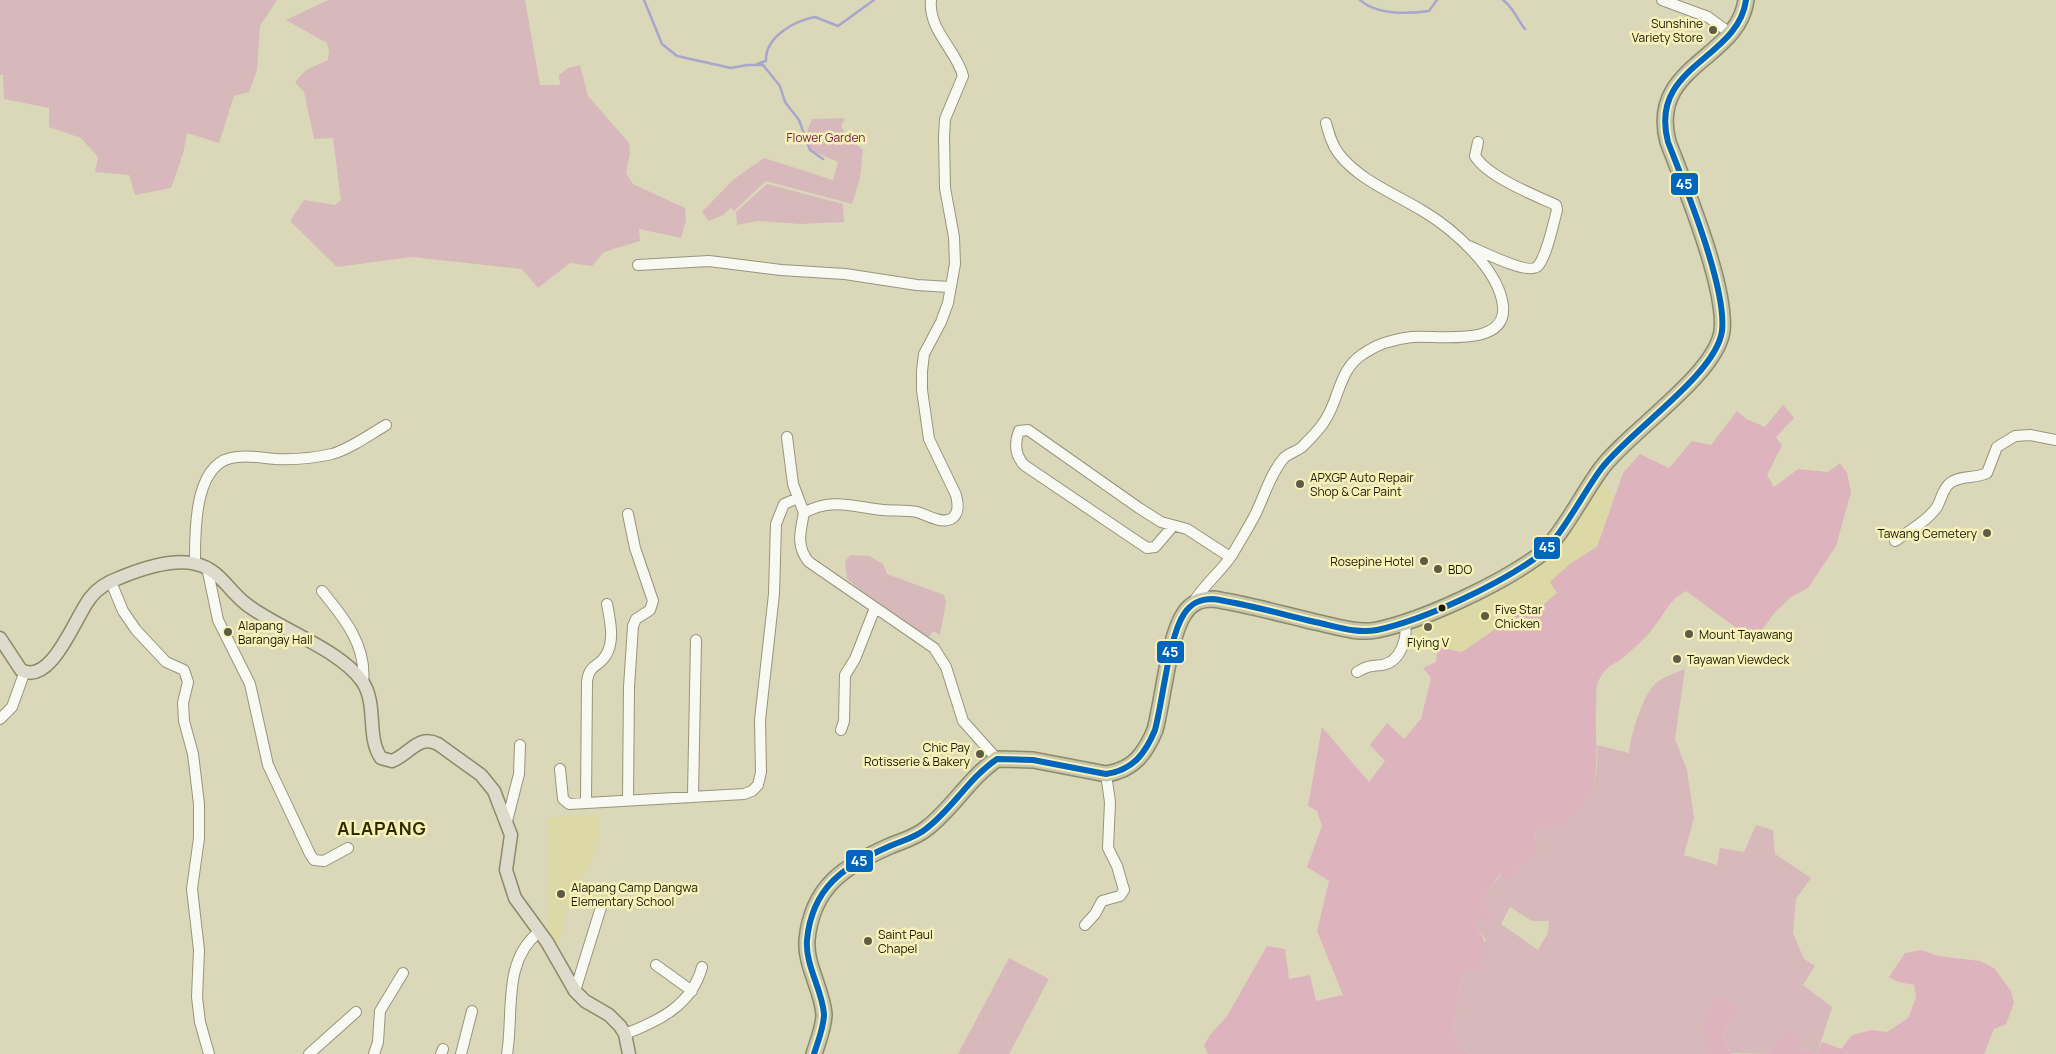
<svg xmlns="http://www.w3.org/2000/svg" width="2056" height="1054" font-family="Manrope,sans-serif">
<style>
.built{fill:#dcd9a7}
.green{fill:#d7b9bb;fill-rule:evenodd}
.forest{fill:#ddb4bd}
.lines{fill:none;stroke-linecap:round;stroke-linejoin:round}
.stream{stroke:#a8a6cd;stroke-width:2.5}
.minor-casing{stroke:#96957d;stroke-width:12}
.major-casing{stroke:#8d8a68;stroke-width:15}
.highway-casing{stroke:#8d8a68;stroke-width:18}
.minor{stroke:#f9f9f4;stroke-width:10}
.major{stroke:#dcdbcc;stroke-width:12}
.highway{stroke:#c7c6b0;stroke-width:15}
.bus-1-casing{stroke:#f5f1b8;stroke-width:10}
.bus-1{stroke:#0065bd;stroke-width:6}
.poi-dot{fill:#5e5c44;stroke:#f5f1b8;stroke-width:2}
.bus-dot{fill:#1c1a05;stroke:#f5f1b8;stroke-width:2}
.labels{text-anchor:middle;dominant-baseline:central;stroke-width:5;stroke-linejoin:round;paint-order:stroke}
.poi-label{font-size:12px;fill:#1c1a05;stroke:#f5f1b8;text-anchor:start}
.park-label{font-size:12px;fill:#6f1c53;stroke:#f5f1b8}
.district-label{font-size:18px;font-weight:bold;letter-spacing:1px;fill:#2e2b01;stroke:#f5f1b8}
.line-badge{stroke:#f5f1b8;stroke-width:2}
.badge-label{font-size:14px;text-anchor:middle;font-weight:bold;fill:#fff}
</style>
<rect width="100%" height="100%" fill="#dad8b9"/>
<!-- built -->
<path class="built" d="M1598,480L1614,494L1597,547L1571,563L1551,582L1557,593L1544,604L1523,610L1462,652L1438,647V630L1417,639L1410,624L1516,578Z
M599,814L600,836L597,850L567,910L557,952L550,947L547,878L548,818Z"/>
<!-- green -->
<path class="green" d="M0,0H277L260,26L257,70L249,92L234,96L219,143L187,133L183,154L171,188L135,195L129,175L95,172L98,157L81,138L49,127V108L4,99L3,75H0Z
M328,0H525L540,85H560L559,75L568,68L580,65L588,96L629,143L630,153L626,173L633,184L685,208L686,220L681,238L639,229L640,241L604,252L592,266L570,263L538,288L522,269L412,257L337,267L290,221L304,200L335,205L341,200L333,138L314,139L304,92L295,82L306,70L328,60L329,52L327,43L286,20Z
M845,118L841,126L847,136L863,150L860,178L852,204L766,181L734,211L731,208L723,215L709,221L702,212L734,179L764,158L833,180L838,162L810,150L805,137L812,119Z
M767,184L843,204L844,222L800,224L757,221L737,225L736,212Z
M851,555L869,556L883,564L887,574L944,595L946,602L940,635L933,631L928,638L895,618L847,579L845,561Z
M1685,669L1675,739L1687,770L1694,818L1684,855L1717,865L1720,848L1744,852L1756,825L1773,830L1775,854L1811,878L1796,899L1793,933L1804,959L1815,966L1803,985L1832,1007L1817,1054L1800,1049L1784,1030L1769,1054L1730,1053L1723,1036L1729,1022L1740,1007L1706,1051L1708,1054H1472L1461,1048L1453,1030L1462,975L1472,968L1486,940L1476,926V918L1495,910L1483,906L1485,896L1501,874L1517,873L1525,858L1537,853L1535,828C1583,819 1600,792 1597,745L1629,753C1630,737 1643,694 1656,683C1664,677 1675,673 1685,669ZM1510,907L1532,921H1549L1548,933L1538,950L1501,924Z
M1009,958L1049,979L1009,1054H958Z"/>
<!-- forest -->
<path class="forest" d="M1783,405L1794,418L1776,437L1782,446L1767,475L1774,487L1798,469L1828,472L1840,463L1847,473L1851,492L1836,546L1808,588L1791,597L1775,612L1762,630L1746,635L1686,591C1667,602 1667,611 1654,627C1646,638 1634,648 1624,657C1612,667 1607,663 1598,682C1595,689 1597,701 1596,708C1594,753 1608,797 1561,824C1554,827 1543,827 1535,829L1537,853C1521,861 1522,869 1509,880L1500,874L1485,896L1483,906L1495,910L1486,921L1476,919V926C1488,943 1489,953 1480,972L1472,968L1462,975L1453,1030L1461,1048L1472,1054H1208L1204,1046L1209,1036L1227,1016L1267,946L1285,949L1289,979L1310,975L1316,1001L1343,995L1317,931L1329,881L1307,867L1322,826L1317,811L1308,806L1322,727L1369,782L1385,761L1370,745L1387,723L1404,739L1421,719L1431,678L1423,668L1436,662L1438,647L1462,652L1523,610L1544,604L1557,593L1550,582L1571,563L1597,547L1623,473L1640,454L1669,468L1692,441L1711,445L1737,411L1746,419L1765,427Z
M1922,950L1938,956L1980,961L1994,968L2011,991L2014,1003L2006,1024L1994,1029L1984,1054H1769L1784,1030L1796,1036L1800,1049L1817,1054L1822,1042L1841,1049L1852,1035L1872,1030L1887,1032L1908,1018L1916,998L1914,985L1898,982L1889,977L1905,953Z
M1716,996L1740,1007L1729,1022L1723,1036L1730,1053L1733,1054H1708L1706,1051L1704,1025Z"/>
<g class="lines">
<!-- stream -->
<path class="stream" d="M644,0L662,44L677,56L731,68L747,65H763L780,86L785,102L799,120L810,150L823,159
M1360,0C1377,15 1407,14 1429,11L1437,0
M1503,0C1513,7 1517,19 1525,29
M757,64L766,61C765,37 794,21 815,17L838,26L874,0"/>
<!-- minor casing -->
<g class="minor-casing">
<path id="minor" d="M931,0C928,30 957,51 963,76L945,119L944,137L945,188L954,237L955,264L948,303L941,322L924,354L922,371V390L929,439L956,495C958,503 960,514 951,519C941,524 927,515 917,512C906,510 894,511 883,510C854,507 831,497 804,513C800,532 796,547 809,562L934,648L946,667L963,721L997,759
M1662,0L1708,17L1730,33
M1469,246C1481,251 1529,276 1538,266C1547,255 1553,225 1557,210L1556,205C1534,195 1488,177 1475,156L1478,142
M638,265L709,261L781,270L845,274L917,285L950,287
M787,437L793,484L804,513
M628,514L635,548L653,601L650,610L636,619L633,626L629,687L628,800
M1173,526L1155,547L1147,548L1141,544L1024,465C1015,455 1014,444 1019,431L1028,430L1139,508L1161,522L1187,529L1230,557
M1895,541C1909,531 1927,521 1937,507C1942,498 1942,490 1950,483C1961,475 1975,479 1987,473L1997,447L2015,436L2030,435L2056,440
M195,564C195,532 193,460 237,457C250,455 262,458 275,459C293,460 314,458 332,454C350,449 369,435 386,425
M207,567L218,620L250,684L268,765L310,854L314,860L324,861L348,848
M111,582L123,611L136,630L166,662L184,670L188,682L183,703L184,721L193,754L199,804V838L192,889L199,950L197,997L200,1022L209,1054
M322,591C345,619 367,646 363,683
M1192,605C1202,586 1220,573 1232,555C1240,541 1249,527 1256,513C1265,494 1270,475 1283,459C1288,453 1296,452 1302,447C1309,440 1319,430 1324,422C1340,399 1338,370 1363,354C1377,344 1394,339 1412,337C1438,335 1507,348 1503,306C1499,269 1453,229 1423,211C1395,194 1359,180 1339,154C1332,145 1329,134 1326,123
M1357,672C1366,666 1371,666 1382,665C1401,662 1409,636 1404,621
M0,719L12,707L25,671
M841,730L844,721L845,675L855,659L875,608
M560,769L563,799L569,804L744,794L752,791L758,785L761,772L760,720L774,594L776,524L784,504L798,498
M693,795L696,640
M586,803L587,682C589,663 599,668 606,655C615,641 610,620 607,604
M507,821L519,774L520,745
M1085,925L1095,914L1102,901L1120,896L1124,890L1117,866L1108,848L1110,802L1106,774
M656,965L692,991
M575,991L602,904
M625,1034C659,1021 692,1005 702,967
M309,1054L356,1012
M374,1054L378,1042L380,1011L403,973
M441,1054L443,1049
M461,1054L472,1011
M507,1054C514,1013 502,961 539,932"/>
</g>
<!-- major casing -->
<g class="major-casing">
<path id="major" d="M0,638L21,670C52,687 76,614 91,597C98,588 108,582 119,578C141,569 172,558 196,564C219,569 228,590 246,604C278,629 338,648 362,681C378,704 366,737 381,758L392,761C410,754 418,734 438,744L481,775L494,791L511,835L506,870L515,898L547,942L575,991L585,1001L609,1015L620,1026L625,1034L629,1054"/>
</g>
<!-- highway casing -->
<g class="highway-casing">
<path id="highway" d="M814,1054C818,1041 824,1027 824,1014C822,989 805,965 807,940C812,887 844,866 890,846C902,841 917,837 927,828C953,808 969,778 997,759L1033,760L1106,774C1133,770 1145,754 1155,730C1163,700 1169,636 1184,614C1191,603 1200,599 1213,599C1247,604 1281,614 1315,622C1335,626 1356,634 1377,630C1424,620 1498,585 1537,557C1560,540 1583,493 1601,469C1628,432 1716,375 1722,331C1727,288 1685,186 1668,142C1648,65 1738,60 1746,0"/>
</g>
<!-- minor -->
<use href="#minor" class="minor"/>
<!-- major -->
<use href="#major" class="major"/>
<!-- highway -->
<use href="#highway" class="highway"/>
<!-- bus-1 casing -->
<g class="bus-1-casing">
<path id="bus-1" d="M814,1054C818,1041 824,1027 824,1014C822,989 805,965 807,940C812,887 844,866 890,846C902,841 917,837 927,828C953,808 969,778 997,759L1033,760L1106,774C1133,770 1145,754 1155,730C1163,700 1169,636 1184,614C1191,603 1200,599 1213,599C1247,604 1281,614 1315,622C1335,626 1356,634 1377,630C1424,620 1498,585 1537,557C1560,540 1583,493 1601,469C1628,432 1716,375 1722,331C1727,288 1685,186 1668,142C1648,65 1738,60 1746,0"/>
</g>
<!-- bus-1 -->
<use href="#bus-1" class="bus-1"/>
</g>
<!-- markers -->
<g class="poi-dot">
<circle cx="1713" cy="30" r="5"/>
<circle cx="1300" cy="484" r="5"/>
<circle cx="1987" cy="533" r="5"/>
<circle cx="1424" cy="561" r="5"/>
<circle cx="1438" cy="569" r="5"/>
<circle cx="1485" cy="616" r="5"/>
<circle cx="1428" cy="627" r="5"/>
<circle cx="228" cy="632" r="5"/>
<circle cx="1689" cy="634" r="5"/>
<circle cx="1677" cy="659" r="5"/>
<circle cx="980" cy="754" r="5"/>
<circle cx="561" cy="894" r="5"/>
<circle cx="868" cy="941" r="5"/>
</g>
<circle class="bus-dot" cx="1442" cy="608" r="4.5"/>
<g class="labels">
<!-- poi labels -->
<g class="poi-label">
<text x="1703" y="23" text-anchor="end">Sunshine<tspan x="1703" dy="14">Variety Store</tspan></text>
<text x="1310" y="477">APXGP Auto Repair<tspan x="1310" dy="14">Shop &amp; Car Paint</tspan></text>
<text x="1977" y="533" text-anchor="end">Tawang Cemetery</text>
<text x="1414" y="561" text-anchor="end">Rosepine Hotel</text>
<text x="1448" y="569">BDO</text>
<text x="1495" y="609">Five Star<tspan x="1495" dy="14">Chicken</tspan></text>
<text x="238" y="625">Alapang<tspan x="238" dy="14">Barangay Hall</tspan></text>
<text x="1699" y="634">Mount Tayawang</text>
<text x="1428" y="642" text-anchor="middle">Flying V</text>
<text x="1687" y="659">Tayawan Viewdeck</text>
<text x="970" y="747" text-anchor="end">Chic Pay<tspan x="970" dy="14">Rotisserie &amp; Bakery</tspan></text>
<text x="571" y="887">Alapang Camp Dangwa<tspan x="571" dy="14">Elementary School</tspan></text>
<text x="878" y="934">Saint Paul<tspan x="878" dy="14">Chapel</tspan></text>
</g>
<!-- park labels -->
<g class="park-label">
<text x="826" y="137">Flower Garden</text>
</g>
<!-- district labels -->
<g class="district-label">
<text x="382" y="828">ALAPANG</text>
</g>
</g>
<g class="line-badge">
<rect x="1670" y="172" width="29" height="24" rx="5" fill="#0065bd"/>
<rect x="1533" y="536" width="28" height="24" rx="5" fill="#0065bd"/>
<rect x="1156" y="640" width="29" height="24" rx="5" fill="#0065bd"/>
<rect x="845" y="849" width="29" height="24" rx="5" fill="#0065bd"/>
</g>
<g class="badge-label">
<text x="1684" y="189">45</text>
<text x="1547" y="552">45</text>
<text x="1170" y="657">45</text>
<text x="859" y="866">45</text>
</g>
</svg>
